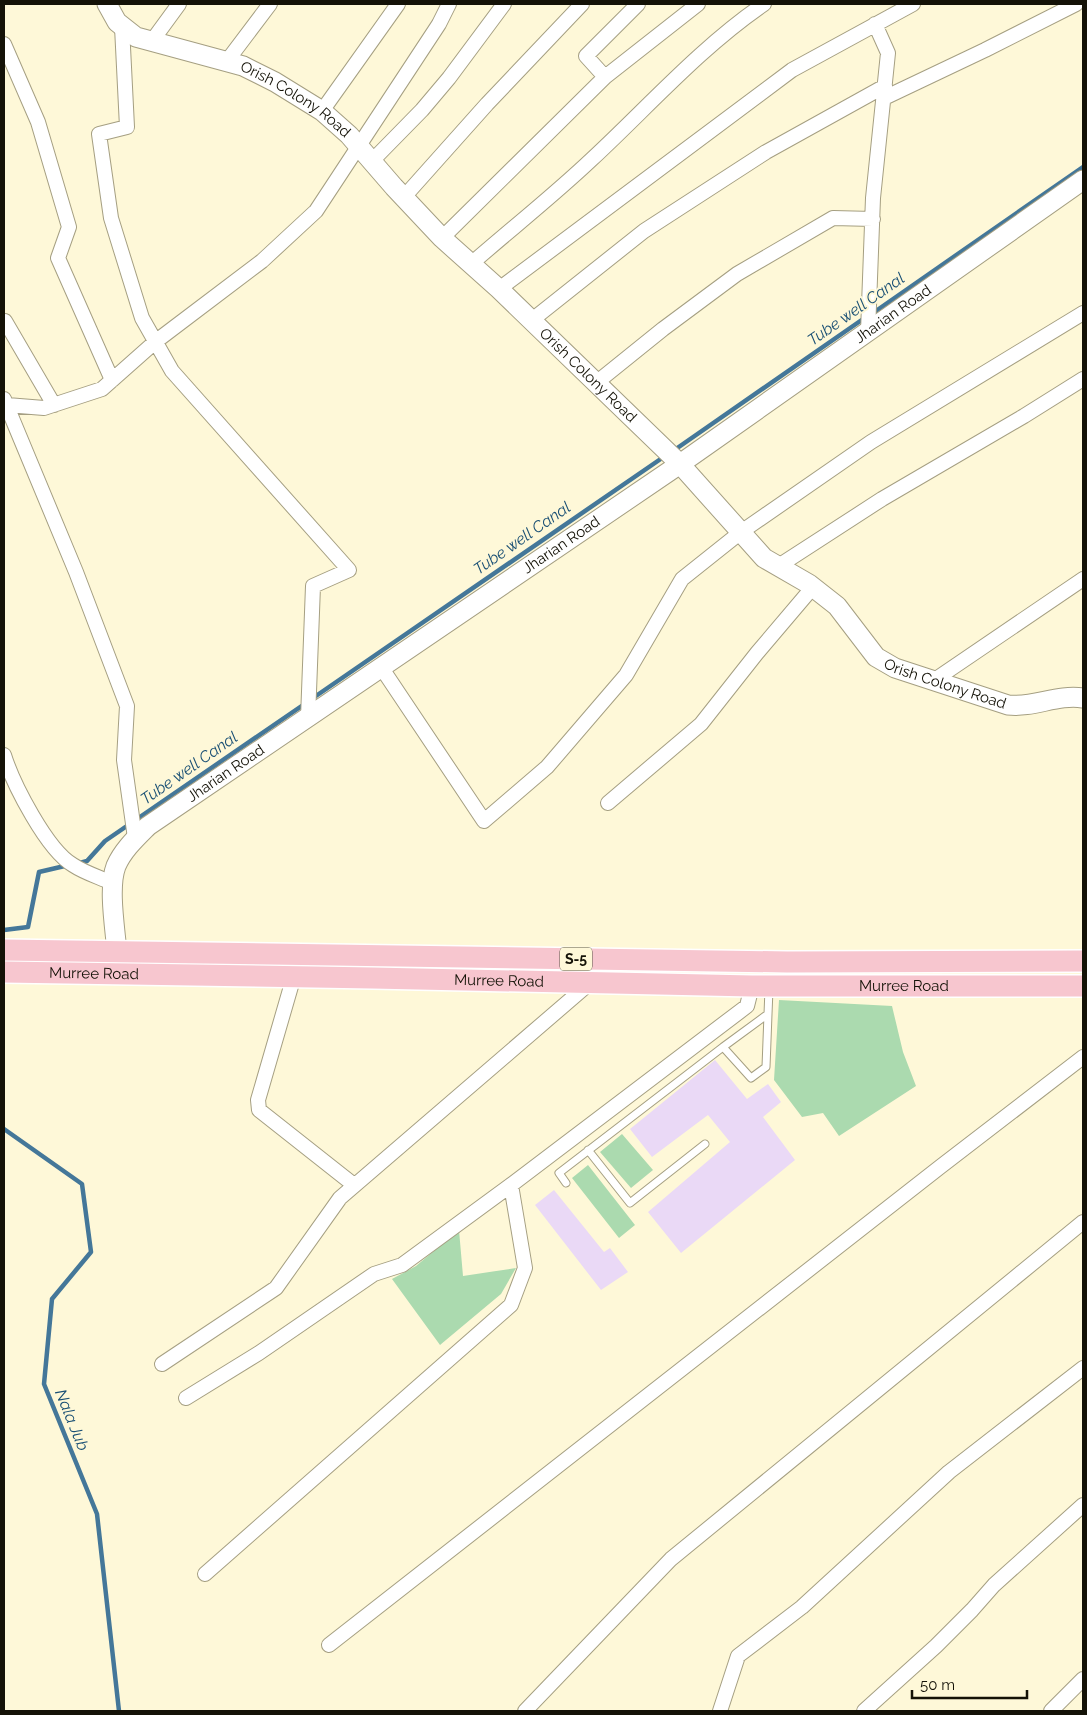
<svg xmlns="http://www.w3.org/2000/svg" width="1087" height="1715" font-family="Raleway,sans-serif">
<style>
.green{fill:#abdaaf}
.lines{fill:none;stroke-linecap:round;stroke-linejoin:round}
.stream{stroke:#479;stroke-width:4.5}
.building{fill:#ead9f6}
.lane-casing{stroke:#a59f82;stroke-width:9}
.street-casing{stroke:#a59f82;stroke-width:16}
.secondary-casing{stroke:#a59f82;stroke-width:21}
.primary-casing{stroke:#fff;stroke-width:24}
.lane{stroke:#fff;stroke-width:7}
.street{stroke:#fff;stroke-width:14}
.secondary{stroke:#fff;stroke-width:19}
.primary{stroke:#f7c6cf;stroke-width:21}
.labels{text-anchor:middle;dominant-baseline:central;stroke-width:4;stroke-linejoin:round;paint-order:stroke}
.shield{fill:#fef8d8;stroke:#5a5746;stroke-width:1}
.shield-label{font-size:14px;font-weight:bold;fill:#141207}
.street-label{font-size:15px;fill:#141207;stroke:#fef8d8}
.water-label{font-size:16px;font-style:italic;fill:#194f74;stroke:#fef8d8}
</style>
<rect width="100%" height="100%" fill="#fef8d8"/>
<!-- green -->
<path class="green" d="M779,1000L892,1006L903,1052L916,1086L839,1136L823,1113L802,1117L774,1080Z
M622,1134L653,1170L631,1188L600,1152Z
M588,1165L635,1225L619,1238L572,1178Z
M459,1230L463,1276L516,1268L501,1294L440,1345L392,1279L416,1266Z"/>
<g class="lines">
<!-- stream -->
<path class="stream" d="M873,313L1083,167
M673,451L866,317
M313,698L665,456
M76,864L87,861L105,841L306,703
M4,930L28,927L39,872L69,865
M4,1129L82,1184L91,1252L52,1299L44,1384L97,1514L119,1711"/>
</g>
<!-- building -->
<path class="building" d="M715,1060L747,1099L768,1084L781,1102L763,1117L795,1160L681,1253L648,1212L730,1142L708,1115L652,1157L630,1129Z
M554,1190L604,1252L610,1248L628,1272L601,1290L535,1205Z"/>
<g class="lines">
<!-- lane casing -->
<g class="lane-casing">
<path id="lane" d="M723,1047L751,1078L766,1067L768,1014
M588,1150L630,1203L705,1144
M566,1183L559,1173L723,1047L768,1014L769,989"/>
</g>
<!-- street casing -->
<g class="street-casing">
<path id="street" d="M122,27L127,127L99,134L111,218L142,318L172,371L349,570L313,586L308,718
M152,41L179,4
M4,44L38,122L69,227L58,258L112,380
M227,61L270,4
M605,77L586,56L638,4
M884,98L985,50L1076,4
M322,111L398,4
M372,161L422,110L449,78L504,4
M404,197L487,104L582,4
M442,238L605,77L698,4
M471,264C511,229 553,196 592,159C648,107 701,47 764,4
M499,289L792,70L913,4
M532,320L644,231L766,152L885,86
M5,321L54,405
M868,332L873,198L888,53L875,24
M596,383L663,329L737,274L833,218L873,219
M4,399L76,572L127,706L124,760L135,838
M7,405L44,408L102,389L155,342L262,261L316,211L439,24L449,4
M777,567L882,499L1024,416L1083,379
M381,667L484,821L547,767L626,675L682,579L741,532L871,442L1083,313
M933,681L1083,579
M4,755C13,784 47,850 73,865C85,873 99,877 112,883
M608,803L701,724L757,653L813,587
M294,976L258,1100L259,1110L354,1185
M162,1364L276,1288L340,1198L591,982
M186,1398L259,1353L374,1274L402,1265L511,1185L747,1006L752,986
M205,1574L511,1305L525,1268L511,1185
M329,1645L940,1167L1083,1057
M525,1711L671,1559L1083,1222
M720,1711L738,1656L802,1607L949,1472L1083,1368
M864,1711L936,1646L972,1610L994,1585L1083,1505
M1051,1711L1083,1679"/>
</g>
<!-- secondary casing -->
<g class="secondary-casing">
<g id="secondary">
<path id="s1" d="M107,4L117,22L136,37L243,66L275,82L322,111L349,135L394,187L442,238L499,289L680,464L764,558L809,584L837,606L876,657L895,668L1008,705C1034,708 1057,694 1083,698"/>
<path id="s2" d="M117,952C115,928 108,887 116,866C123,850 136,838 148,826L680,464L1083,180"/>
</g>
</g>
<!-- primary casing -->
<g class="primary-casing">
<g id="primary">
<path d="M4,950L787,962L1083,961"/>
<path id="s3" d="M4,972L373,978L752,986H1083"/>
</g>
</g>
<!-- lane -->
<use href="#lane" class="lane"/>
<!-- street -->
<use href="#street" class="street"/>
<!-- secondary -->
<use href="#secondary" class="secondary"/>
<!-- primary -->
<use href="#primary" class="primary"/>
</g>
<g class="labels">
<!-- shield labels -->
<rect class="shield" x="560" y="947.5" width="32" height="23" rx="4"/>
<g class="shield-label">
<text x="576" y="959">S-5</text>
</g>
<!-- street labels -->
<g class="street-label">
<text stroke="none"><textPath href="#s1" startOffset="218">Orish Colony Road</textPath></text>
<text stroke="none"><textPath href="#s2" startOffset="1042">Jharian Road</textPath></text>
<text stroke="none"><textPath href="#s1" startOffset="622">Orish Colony Road</textPath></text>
<text stroke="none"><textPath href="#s2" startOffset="638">Jharian Road</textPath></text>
<text stroke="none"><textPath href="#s1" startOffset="1102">Orish Colony Road</textPath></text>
<text stroke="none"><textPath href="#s2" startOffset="232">Jharian Road</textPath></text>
<text stroke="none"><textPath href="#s3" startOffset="90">Murree Road</textPath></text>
<text stroke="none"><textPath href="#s3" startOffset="495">Murree Road</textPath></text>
<text stroke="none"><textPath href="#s3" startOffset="900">Murree Road</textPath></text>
</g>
<!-- water labels -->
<g class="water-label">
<text transform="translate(856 309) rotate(-35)">Tube well Canal</text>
<text transform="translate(522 538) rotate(-35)">Tube well Canal</text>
<text transform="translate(189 768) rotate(-35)">Tube well Canal</text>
<text transform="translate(72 1420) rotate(68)">Nala Jub</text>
</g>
</g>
<!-- border -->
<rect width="1087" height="1715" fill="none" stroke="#141207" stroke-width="10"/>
<!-- scale -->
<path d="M912 1690v8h115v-8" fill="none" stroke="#141207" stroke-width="2.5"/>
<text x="920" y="1690" font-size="15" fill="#141207" stroke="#fef8d8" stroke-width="4" paint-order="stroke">50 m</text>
</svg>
